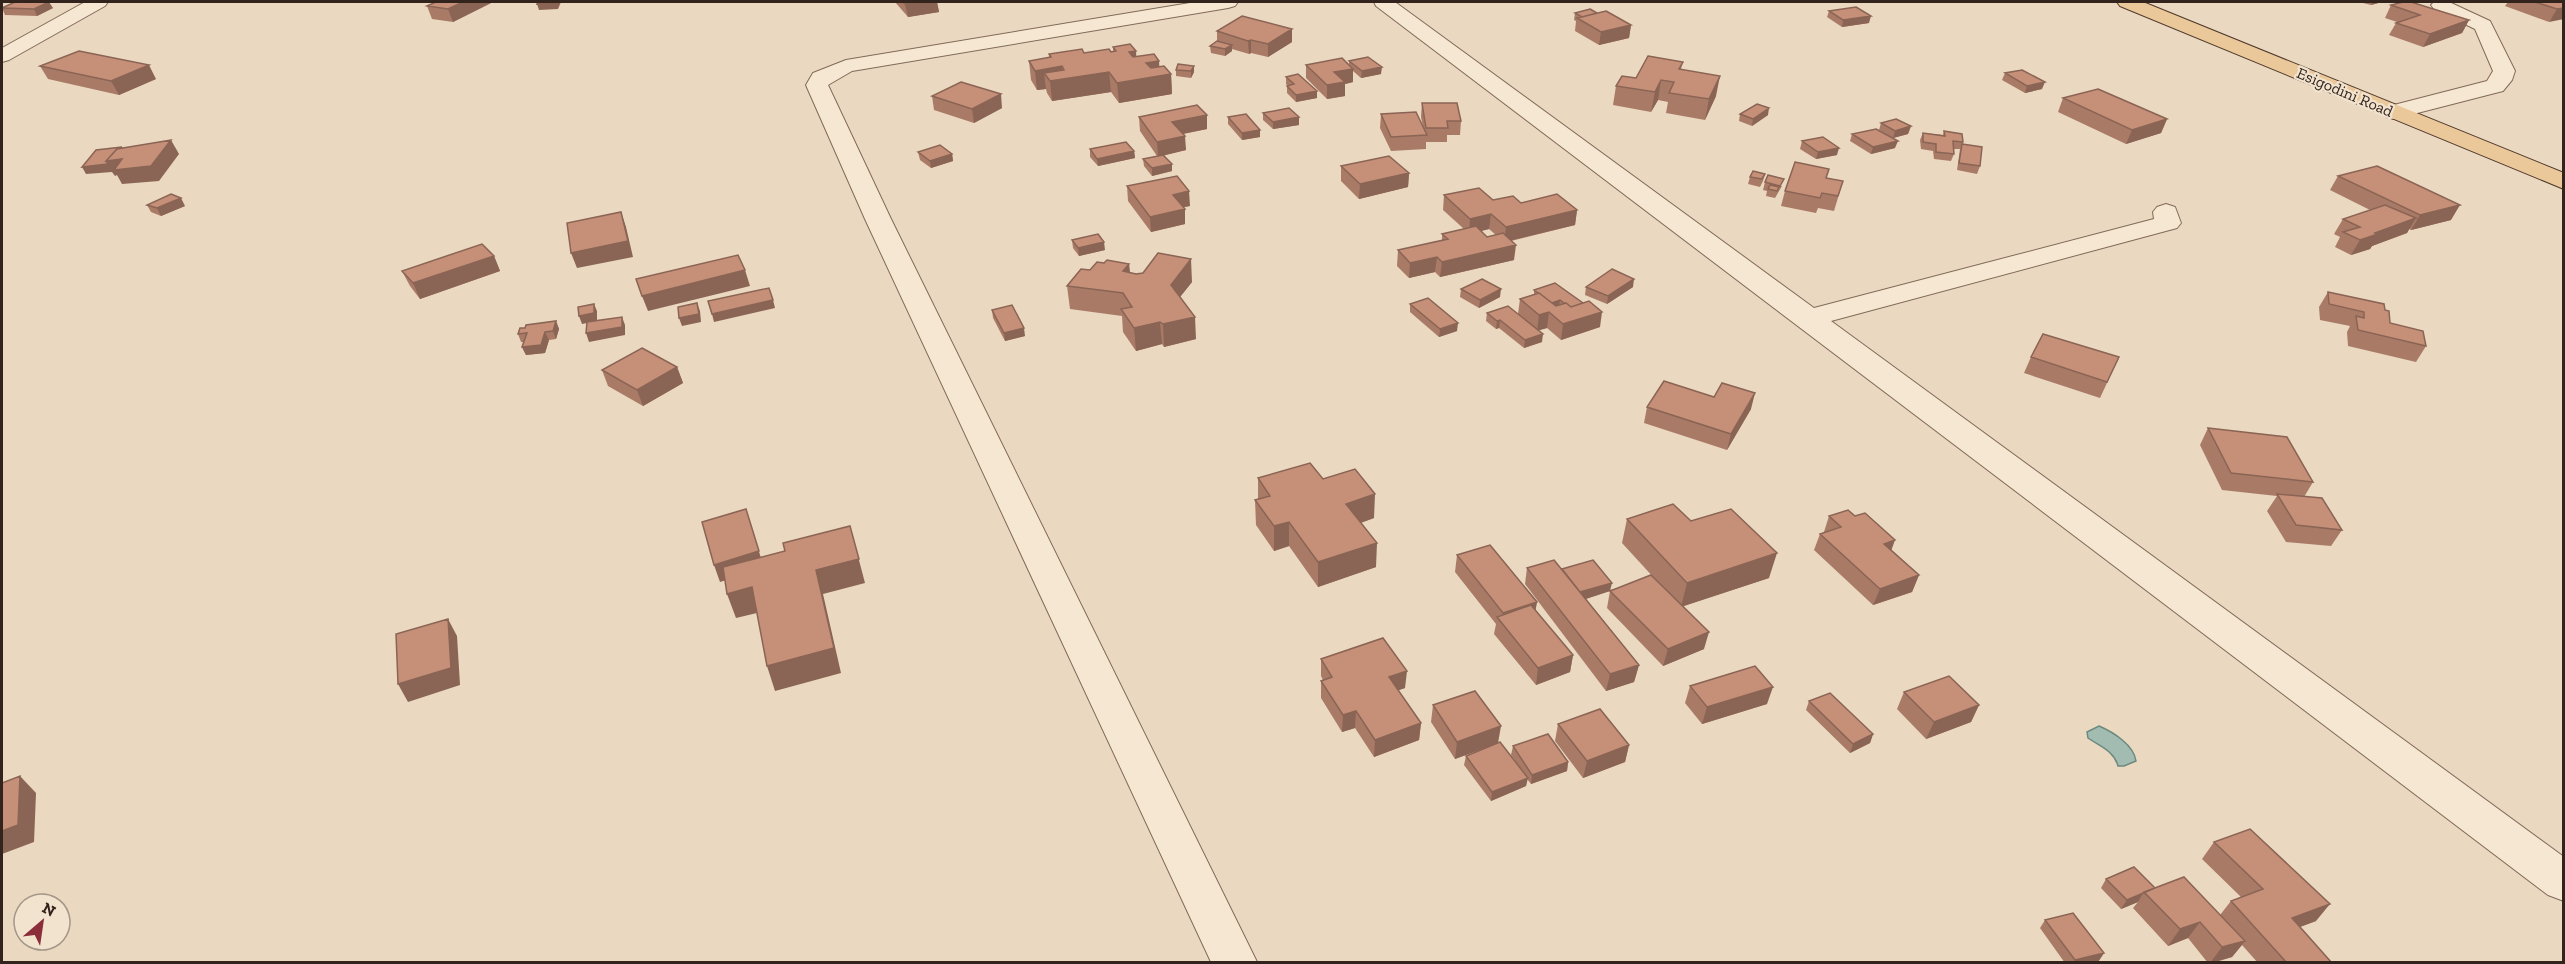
<svg xmlns="http://www.w3.org/2000/svg" width="2565" height="964" font-family="'Zilla Slab',serif">
<style>
.water{fill:#a2bcb1;stroke:#6b897e;stroke-width:1.5}
.lines{fill:none;stroke-linecap:round;stroke-linejoin:round}
.minor-casing{stroke:#816a59;stroke-width:2}
.major-casing{stroke:#4f392e;stroke-width:2}
.minor{fill:#f6e7d2;fill-rule:evenodd}
.major{fill:#ebc899;fill-rule:evenodd}
.wall{fill:#a97b67;fill-rule:evenodd}
.shaded-wall{fill:#8a6454}
.building{fill:#c58f78;stroke:#8a6454;stroke-width:1.5}
.labels{text-anchor:middle;dominant-baseline:central;stroke-width:4.5;stroke-linejoin:round;paint-order:stroke}
.far-street-label{font-size:16px;fill:#32241d;stroke:#f2e3cf}
</style>
<rect width="100%" height="100%" fill="#ead8c0"/>
<!-- water -->
<path class="water" d="M2099,726C2113,732 2134,745 2136,761L2124,766H2118C2114,751 2101,747 2088,738L2087,732Z"/>
<g class="lines">
<!-- minor casing -->
<g class="minor-casing">
<path id="minor" d="M85,2H108L105,6L9,60L2,62V48Z
M1196,2H1238L1235,6L1228,8L852,71L828,85L891,219L1257,962H1211L865,219L806,85L813,73L846,60Z
M1374,2H1395L1814,308L2154,219L2153,212L2157,207L2166,204L2175,207L2181,223L2177,228L1831,321L2564,857V901L2548,895L1376,6Z
M2434,2H2449L2490,21L2515,71L2512,80L2503,91L2394,119L2386,117L2383,112L2386,107L2487,81L2493,71L2475,29L2434,9L2431,5Z"/>
</g>
<!-- major casing -->
<g class="major-casing">
<path id="major" d="M2117,2H2143L2564,173V189L2120,6Z"/>
</g>
<!-- minor -->
<use href="#minor" class="minor"/>
<!-- major -->
<use href="#major" class="major"/>
</g>
<!-- wall -->
<path class="wall" d="M436,2H493L453,22L432,19L427,6Z
M895,2H937L939,12L908,17Z
M2359,2H2382L2371,5Z
M2508,2H2564L2549,22L2505,6Z
M2391,5L2469,20L2462,33L2423,47L2389,35L2396,23L2397,22L2385,18Z
M2,8H53L37,16L5,15Z
M1829,11L1869,23L1842,27L1827,17Z
M1575,13H1597L1631,25L1629,38L1599,45L1575,31L1576,21L1574,20Z
M1217,31L1292,42L1268,57L1251,53L1249,54L1232,49V51L1225,56L1211,53L1210,46L1217,41Z
M1113,47L1159,67L1171,74L1172,94L1119,103L1111,92L1052,101L1047,93L1046,89L1037,90L1031,80L1029,61L1049,58V54L1111,52H1113Z
M1349,61L1381,74L1361,78L1353,71V82L1345,84V96L1327,99L1306,78V65L1349,64Z
M1683,62L1681,69L1716,96L1705,120L1666,113L1668,102L1658,100L1651,112L1613,105L1616,86Z
M1178,64L1194,72L1191,78L1176,76V70Z
M40,66L156,79L119,95L48,79Z
M2005,73L2042,89L2025,93L2002,80Z
M1286,77L1317,91V98L1296,102L1287,93V86H1288L1286,84Z
M932,96L1002,108L974,123L934,110Z
M2063,98L2167,119L2161,133L2126,144L2058,112Z
M1422,103L1461,121L1460,135H1447V142H1426V149L1391,151L1380,128L1381,114L1423,127L1421,117Z
M1263,113L1299,125L1273,129L1263,120Z
M1740,114L1768,115L1752,126L1739,121Z
M1207,115V129L1183,134L1186,150L1164,155L1172,164V171L1152,176L1144,166L1143,159L1157,156L1140,131L1139,117Z
M1228,117L1260,130V137L1242,140L1228,124Z
M1881,123L1911,126L1908,134L1893,138L1879,130Z
M1944,131L1963,142V144L1980,166L1977,174L1957,170L1960,149H1953L1954,154L1951,161L1934,159L1933,151L1921,149L1920,140L1923,133L1943,135Z
M1852,134L1895,148L1871,154L1850,141Z
M1802,141L1837,155L1816,159L1800,149Z
M1090,149L1134,151L1135,158L1098,166L1090,157Z
M918,152L952,154L953,161L931,168L920,160Z
M1341,166L1409,173L1408,187L1359,199L1341,181Z
M1765,174L1763,181L1760,187L1748,184L1750,177Z
M2338,176L2451,220L2411,230L2409,229L2407,233L2372,246L2370,249L2351,255L2335,247L2340,237L2334,234L2343,219L2370,210L2330,190Z
M1827,178L1843,181L1834,211L1818,208L1816,213L1781,206L1785,191Z
M1765,182L1782,186L1775,198L1766,196L1767,191L1763,190Z
M1127,186L1190,206L1183,207L1185,209V224L1151,232L1128,201Z
M1444,195L1521,203L1577,210L1575,225L1511,241L1514,260L1440,277L1435,272L1409,278L1397,266L1398,250L1442,241V234L1464,229L1443,210ZM1489,229L1496,235L1487,237L1481,231Z
M147,205L185,206L161,216L151,212Z
M1072,240L1105,250L1079,256L1073,248Z
M494,256L500,271L420,299L410,286L402,271Z
M1104,263L1129,264L1130,273L1192,282L1180,297L1196,339L1164,347L1162,344L1136,351L1123,332L1122,316L1070,309L1067,286L1090,270Z
M1555,283L1600,327L1561,340L1547,328L1538,330L1542,342L1524,348L1499,328L1496,329L1486,321L1487,313L1518,314L1520,299L1534,294V290Z
M1586,287H1633L1607,304L1585,295Z
M1461,289L1500,297L1479,308L1460,297Z
M2328,292L2385,310L2390,323L2426,346L2416,362L2348,346L2347,332L2350,326L2320,320L2319,307Z
M1410,304L1457,331L1439,337L1410,312Z
M992,310L1025,336L1005,341L993,318Z
M556,321L559,329L556,339L549,340L545,353L526,355L522,347L524,342H521L518,334L525,328Z
M2031,357H2119L2100,398L2024,373Z
M677,367L683,383L643,406L608,386L602,370Z
M1647,407L1751,409L1727,450L1644,423Z
M2208,428L2313,482L2304,497L2342,530L2331,546L2286,542L2267,511L2277,496L2222,490L2200,445Z
M1258,478L1323,479L1374,518L1361,523L1376,567L1318,587L1289,546L1274,551L1256,525L1255,500H1258Z
M1829,516H1855L1919,575L1912,592L1873,605L1814,550L1820,534L1824,532Z
M1627,519L1691,521L1769,578L1683,606L1704,649L1663,666L1607,608L1610,591L1586,599L1639,665L1634,682L1606,691L1525,584L1527,568L1562,569L1610,590L1655,579L1622,543Z
M1457,555L1537,602L1535,610L1573,655L1570,672L1536,685L1494,634L1496,624L1455,572Z
M1321,659L1405,688L1398,690L1421,723L1419,740L1374,757L1355,728L1342,732L1321,698V681L1323,680L1321,676Z
M1690,686L1767,704L1702,724L1685,703Z
M1904,692L1979,705L1971,722L1926,739L1897,709Z
M1809,701L1873,734L1870,743L1850,753L1806,710Z
M1433,705L1498,743L1521,769L1511,755L1513,746L1568,762L1567,771L1531,784L1527,779L1526,786L1491,801L1464,765L1466,756L1496,744L1455,759L1431,722Z
M1558,724L1629,745L1625,762L1583,778L1555,741Z
M2214,842L2316,921L2300,927L2332,963H2258L2242,945L2232,957L2213,963H2208L2188,938L2168,946L2133,908L2138,902L2121,909L2101,888L2106,879L2155,888L2220,915L2231,901L2241,897L2202,859Z
M2045,920L2104,953L2098,962L2065,963L2040,928Z"/>
<!-- shaded-wall -->
<path class="shaded-wall" d="M49,2L53,8L37,16L34,9Z
M463,2H493L453,22L448,9Z
M556,2H561L558,9L539,10L537,4Z
M922,2H937L939,12L908,17L905,4Z
M2373,2H2382L2371,5Z
M2564,8V19L2549,22L2557,9Z
M1871,16L1869,23L1842,27L1843,20Z
M2469,20L2462,33L2423,47L2430,34Z
M1631,25L1629,38L1599,45L1601,32Z
M1292,29V42L1268,57V44Z
M1251,40V53L1249,54L1248,41Z
M1232,45V51L1225,56V49Z
M1136,51L1137,71L1129,52Z
M1159,61L1160,76L1171,74L1172,94L1119,103L1117,83L1146,63Z
M149,65L156,79L119,95L111,81Z
M1062,66L1063,79L1109,72L1111,92L1052,101L1050,81L1044,73L1046,89L1037,90L1035,71Z
M1194,66V72L1191,78V71Z
M1382,67L1381,74L1361,78L1362,71Z
M1353,69V82L1345,84V96L1327,99V85L1334,72Z
M1720,76L1716,96L1705,120L1709,99Z
M1661,80L1658,100L1651,112L1655,92Z
M2045,82L2042,89L2025,93L2027,86Z
M1317,91V98L1296,102V95Z
M1001,94L1002,108L974,123L972,109Z
M1769,108L1768,115L1752,126L1753,119Z
M1207,115V129L1172,136V122Z
M1299,117V125L1273,129V122Z
M2167,119L2161,133L2126,144L2132,130Z
M1911,126L1908,134L1893,138L1895,131Z
M1260,130V137L1242,140V133Z
M1185,136L1186,150L1158,157L1157,142Z
M171,140L179,154L159,181L122,184L117,175L115,176L112,172L86,174L82,167L106,161Z
M1898,141L1895,148L1871,154L1873,147Z
M1839,148L1837,155L1816,159L1818,152Z
M1134,151L1135,158L1098,166L1097,159Z
M952,154L953,161L931,168L930,161Z
M1172,164V171L1152,176V168Z
M1409,173L1408,187L1359,199L1360,184Z
M1189,191L1190,206L1174,209L1173,195Z
M181,198L185,206L161,216L157,208Z
M2460,205L2451,220L2411,230L2420,215Z
M1185,209V224L1151,232L1150,217Z
M1577,210L1575,225L1504,242L1506,227Z
M621,212L626,227L633,257L577,268L571,253Z
M1491,214L1489,229L1469,234L1470,219Z
M2416,218L2407,233L2372,246L2370,249L2351,255L2360,240L2375,233Z
M1104,242L1105,250L1079,256L1078,248Z
M1516,245L1514,260L1440,277L1442,262Z
M494,256L500,271L420,299L413,283Z
M1437,257L1435,272L1409,278L1410,263Z
M1191,259L1192,282L1172,307L1171,285Z
M1129,264L1131,286L1123,271Z
M745,270L750,286L648,311L642,296Z
M1634,279L1633,287L1607,304L1608,296Z
M1501,289L1500,297L1479,308L1480,300Z
M773,300L775,308L714,322L712,314Z
M1560,300L1559,308L1552,303Z
M697,303L700,311L701,322L682,326L679,318Z
M594,304L597,311V321L582,324L579,316Z
M1549,312L1547,328L1537,331L1539,315Z
M1602,312L1600,327L1561,340L1563,324Z
M622,317L625,325V335L589,342L586,333Z
M1195,317L1196,339L1164,347L1163,324Z
M1500,320L1499,328L1496,329L1497,321Z
M556,321L559,329L556,339L553,331Z
M1160,322L1162,344L1136,351L1134,328Z
M1458,323L1457,331L1439,337L1440,329Z
M1024,328L1025,336L1005,341L1004,333Z
M545,332L549,340L545,353L526,355L522,347Z
M1543,334L1542,342L1524,348L1525,340Z
M677,367L683,383L643,406L637,390Z
M1755,393L1751,409L1727,450L1731,434Z
M1375,494L1374,518L1345,528L1346,504Z
M746,509L764,568L720,582L714,565Z
M1289,522V546L1274,551V526Z
M850,526L865,583L823,594L841,673L775,691L767,666L816,570Z
M1895,540L1889,557L1884,544Z
M1377,543L1376,567L1318,587V562Z
M1777,553L1769,578L1681,607L1687,583Z
M1919,575L1912,592L1873,605L1880,589Z
M1612,583L1610,591L1579,601L1580,592Z
M752,587L761,612L736,618L727,594Z
M1537,602L1534,619L1501,623L1503,613Z
M448,619L457,636L460,685L408,702L398,684Z
M1709,632L1704,649L1663,666L1668,649Z
M1573,655L1570,672L1536,685L1538,668Z
M1639,665L1634,682L1606,691L1610,674Z
M1407,671L1405,688L1388,694L1389,677Z
M1773,687L1767,704L1702,724L1707,707Z
M1979,705L1971,722L1926,739L1934,722Z
M1356,711L1355,728L1342,732L1343,715Z
M1421,723L1419,740L1374,757L1375,740Z
M1501,726L1498,743L1455,759L1457,742Z
M1873,734L1870,743L1850,753L1853,744Z
M1629,745L1625,762L1583,778L1587,761Z
M1568,762L1567,771L1531,784L1532,775Z
M20,776L36,793L34,842L2,854V831Z
M1528,778L1526,786L1491,801L1492,792Z
M2143,893L2138,902L2121,909L2127,900Z
M2330,904L2316,921L2278,935L2292,918Z
M2200,922L2188,938L2168,946L2180,929Z
M2245,941L2232,957L2210,963L2222,947Z
M2104,953L2098,962L2073,963L2075,960Z"/>
<!-- building -->
<path class="building" d="M15,2H49L34,9L2,8Z
M436,2H463L448,9L427,6Z
M538,2H556L537,4Z
M903,2H922L905,4Z
M2403,2H2411L2469,20L2430,34L2396,23L2420,15L2391,5Z
M2535,2H2564V8L2557,9Z
M1856,7L1871,16L1843,20L1829,11Z
M1590,9L1597,13L1582,17L1575,13Z
M1606,11L1631,25L1601,32L1577,18Z
M1242,16L1292,29L1268,44L1251,40L1248,41L1217,31Z
M1217,41L1232,45L1225,49L1210,46Z
M1130,44L1136,51L1129,52L1133,57L1154,54L1159,61L1146,63L1151,68L1164,66L1171,74L1117,83L1109,72L1050,81L1044,73L1064,70L1062,66L1035,71L1029,61L1051,57L1049,54L1082,49L1084,53L1109,49L1111,52L1116,51L1113,47Z
M79,51L149,65L111,81L40,66Z
M1648,56L1683,62L1679,69L1720,76L1709,99L1669,93L1674,82L1661,80L1655,92L1616,86L1622,76L1636,78Z
M1368,57L1382,67L1362,71L1349,61Z
M1342,58L1353,69L1334,72L1345,82L1327,85L1306,65Z
M1178,64L1194,66L1191,71L1176,70Z
M2022,70L2045,82L2027,86L2005,73Z
M1298,74L1317,91L1296,95L1287,86L1294,84L1286,77Z
M961,82L1001,94L972,109L932,96Z
M2098,89L2167,119L2132,130L2063,98Z
M1422,103H1457L1461,121H1447L1448,128H1426Z
M1757,104L1769,108L1753,119L1740,114Z
M1197,105L1207,115L1172,122L1185,136L1157,142L1139,117Z
M1289,108L1299,117L1273,122L1263,113Z
M1416,112L1427,135L1391,137L1381,114Z
M1246,114L1260,130L1242,133L1228,117Z
M1896,119L1911,126L1895,131L1881,123Z
M1876,129L1898,141L1873,147L1852,134Z
M1944,131L1962,134L1963,142L1953,141L1954,154L1936,152V144L1923,142V133L1945,136Z
M1823,137L1839,148L1818,152L1802,141Z
M171,140L151,166L114,170L122,159L106,161L117,149Z
M1126,142L1134,151L1097,159L1090,149Z
M1962,144L1982,147L1980,166L1959,163Z
M940,145L952,154L930,161L918,152Z
M122,147L117,149L106,161L108,164L82,167L96,150Z
M1163,155L1172,164L1152,168L1143,159Z
M1389,156L1409,173L1360,184L1341,166Z
M1795,162L1829,169L1826,178L1843,181L1838,196L1822,193L1820,198L1785,191Z
M2377,166L2460,205L2420,215L2338,176Z
M1753,171L1765,174L1762,179L1750,177Z
M1768,175L1784,179L1780,186L1765,182Z
M1177,176L1189,191L1173,195L1185,209L1150,217L1127,186Z
M1770,185L1779,187L1777,191L1768,189Z
M1479,188L1493,200L1513,196L1521,203L1557,194L1577,210L1506,227L1491,214L1470,219L1444,195Z
M171,194L181,198L157,208L147,205Z
M2385,205L2416,218L2375,233L2378,234L2360,240L2343,232L2360,227L2343,219Z
M621,212L628,241L571,253L567,223Z
M1476,226L1487,237L1503,233L1516,245L1442,262L1437,257L1410,263L1398,250L1448,239L1442,234Z
M1098,234L1104,242L1078,248L1072,240Z
M482,244L494,256L413,283L402,271Z
M1158,253L1191,259L1171,285L1195,317L1163,324L1160,322L1134,328L1121,309L1132,307L1123,293L1067,286L1081,269L1090,270L1097,262L1104,263L1107,260L1129,264L1123,271L1136,274L1143,273Z
M738,255L745,270L642,296L636,279Z
M1612,269L1634,279L1608,296L1586,287Z
M1482,279L1501,289L1480,300L1461,289Z
M1555,283L1583,303L1571,307L1566,303H1564L1560,300L1552,303L1539,293H1538L1534,290Z
M769,288L773,300L712,314L708,301Z
M2328,292L2384,304L2385,310L2389,311L2390,323L2423,331L2426,346L2358,330L2356,316L2364,318V312L2329,304Z
M1539,293L1556,306L1566,303L1571,307L1589,301L1602,312L1563,324L1549,312L1539,315L1520,299Z
M1428,298L1458,323L1440,329L1410,304Z
M697,303L699,314L679,318L678,307Z
M594,304V313L579,316L578,307Z
M1012,305L1024,328L1004,333L992,310Z
M1508,306L1543,334L1525,340L1500,320L1497,321L1487,313Z
M622,317V327L586,333L587,322Z
M556,321L553,331L545,332L541,345L522,347L527,333L518,334L520,328H525L526,325Z
M2043,334L2119,357L2107,382L2031,357Z
M642,348L677,367L637,390L602,370Z
M1664,381L1714,397L1722,383L1755,393L1731,434L1647,407Z
M2208,428L2287,437L2313,482L2231,473Z
M1310,463L1323,479L1355,469L1375,494L1346,504L1377,543L1318,562L1289,522L1274,526L1255,500L1270,496L1258,478Z
M2277,494L2322,498L2342,530L2296,525Z
M1673,504L1691,521L1731,509L1777,553L1687,583L1627,519Z
M746,509L759,551L714,565L702,522Z
M1848,510L1855,516L1865,513L1895,540L1884,544L1919,575L1880,589L1820,534L1841,527L1829,516Z
M850,526L859,559L816,570L834,648L767,666L752,587L727,594L723,567L785,551L783,543Z
M1490,545L1537,602L1503,613L1457,555Z
M1554,560L1639,665L1610,674L1527,568Z
M1593,560L1612,583L1580,592L1562,569Z
M1651,575L1709,632L1668,649L1610,591Z
M1531,605L1573,655L1538,668L1497,617Z
M448,619L451,668L398,684L396,634Z
M1383,638L1407,671L1389,677L1421,723L1375,740L1356,711L1343,715L1321,681L1332,677L1321,659Z
M1755,666L1773,687L1707,707L1690,686Z
M1949,676L1979,705L1934,722L1904,692Z
M1475,691L1501,726L1457,742L1433,705Z
M1830,693L1873,734L1853,744L1809,701Z
M1600,709L1629,745L1587,761L1558,724Z
M1548,734L1568,762L1532,775L1513,746Z
M1500,742L1528,778L1492,792L1466,756Z
M20,776L18,825L2,831V783Z
M2250,829L2330,904L2292,918L2332,963H2287L2231,901L2263,889L2214,842Z
M2134,867L2155,888L2127,900L2106,879Z
M2184,877L2245,941L2222,947L2200,922L2180,929L2144,892Z
M2073,913L2104,953L2075,960L2045,920Z"/>
<g class="labels">
<!-- far-street labels -->
<g class="far-street-label">
<text transform="translate(2345 92) rotate(23)">Esigodini Road</text>
</g>
</g>
<!-- border -->
<rect width="2565" height="964" fill="none" stroke="#32241d" stroke-width="6"/>
<!-- north arrow -->
<g transform="translate(42 922) rotate(29)"><circle r="28" fill="#f2e3cf" stroke="#a59788" stroke-width="1.5"/>
<path d="M0-4.5L10 22L0 15L-10 22Z" fill="#8c2e3a"/>
<text y="-9" font-size="16" font-weight="bold" text-anchor="middle" fill="#32241d">N</text>
</g>
</svg>
